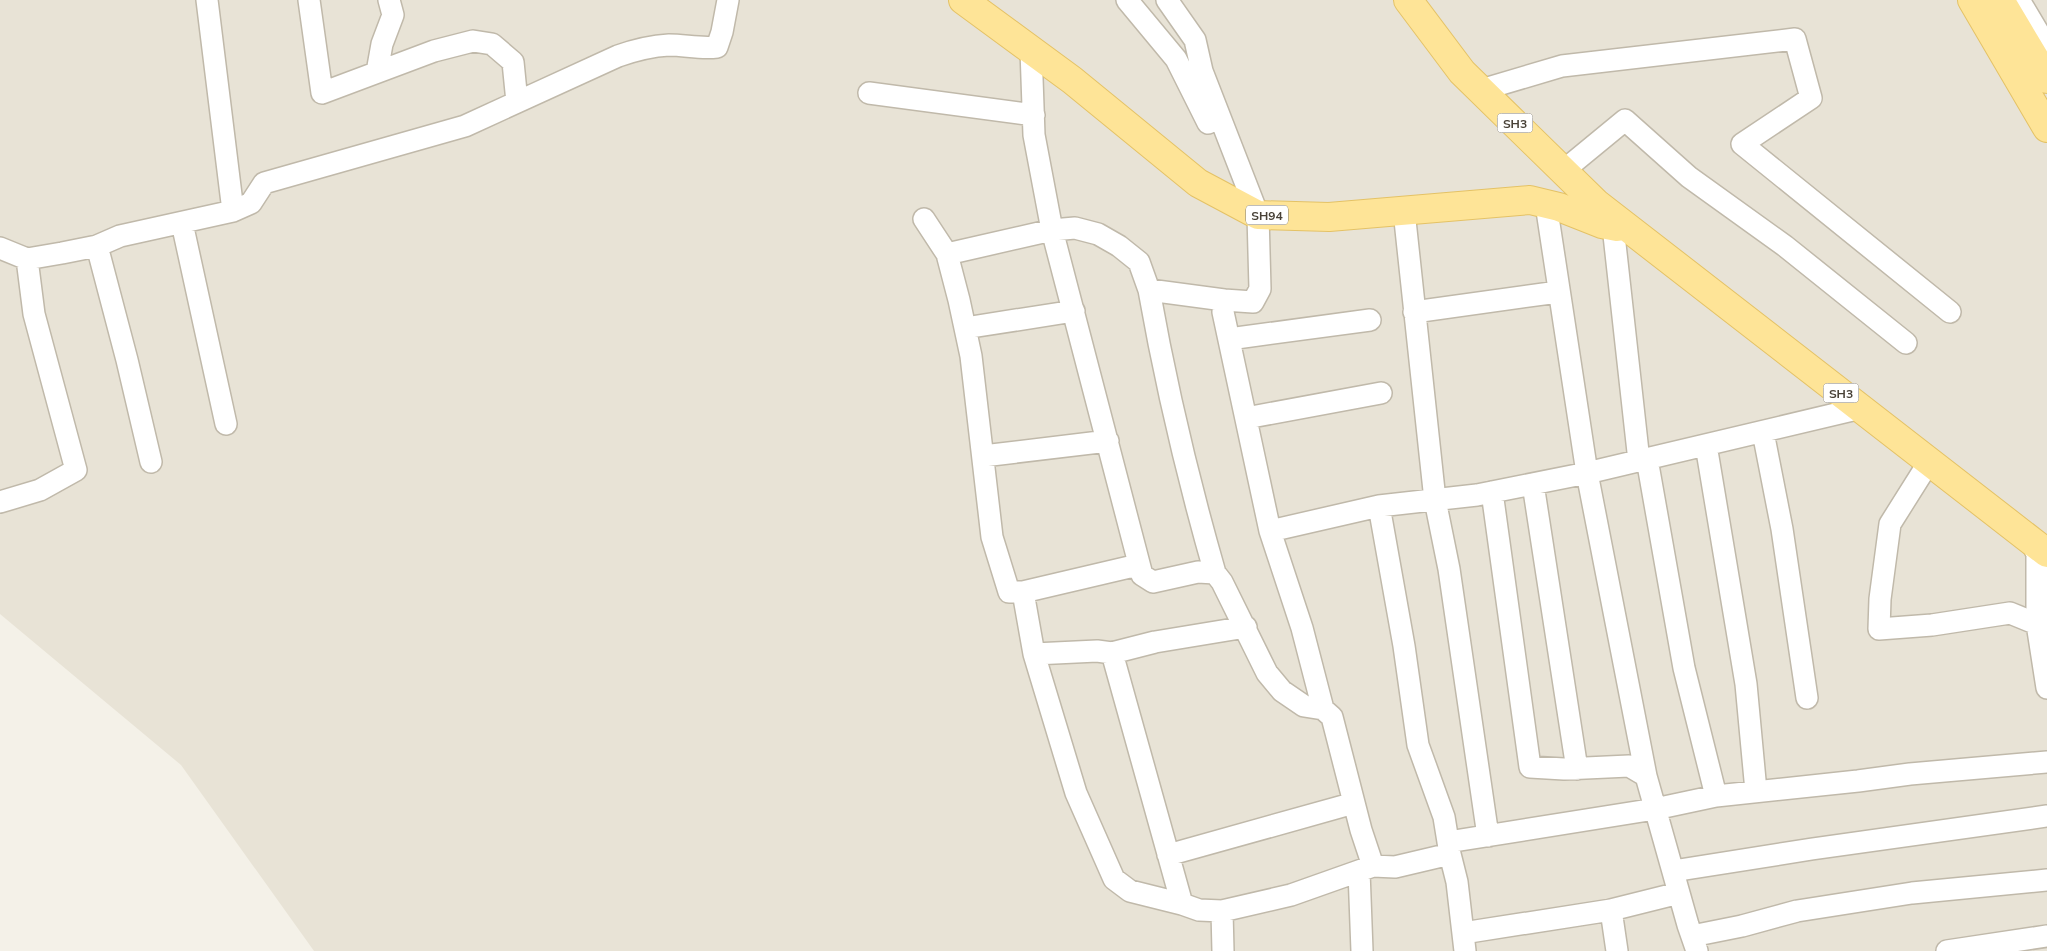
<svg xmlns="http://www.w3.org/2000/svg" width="2047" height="951" font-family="Mulish,sans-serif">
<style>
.residential{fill:#e8e3d6}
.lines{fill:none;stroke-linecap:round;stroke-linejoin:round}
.minor-casing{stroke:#c0b9aa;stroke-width:24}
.major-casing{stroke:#e4c266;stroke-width:30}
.minor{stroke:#fff;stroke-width:21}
.major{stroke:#fee497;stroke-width:28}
.labels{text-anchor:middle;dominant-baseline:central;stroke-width:4;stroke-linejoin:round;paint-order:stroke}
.shield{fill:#fff;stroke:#7f7a73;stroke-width:1}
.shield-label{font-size:12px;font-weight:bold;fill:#484137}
</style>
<rect width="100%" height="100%" fill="#f4f1e8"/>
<!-- residential -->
<path class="residential" d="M0,0H2047V951H314L181,765L0,614Z"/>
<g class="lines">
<!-- minor casing -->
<g class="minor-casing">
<path id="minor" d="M207,0L233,211
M309,0L322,93L434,51L473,41L492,44L513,62L517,102
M1127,0L1176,59L1208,123
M1167,0L1195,40L1202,71L1258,215L1260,289L1253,302L1224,300L1223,312L1270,531L1379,506L1477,495L1587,473L1861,408
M2019,0L2047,47
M1031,50L1034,135L1052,230L1142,575L1153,582L1198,572L1215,573L1222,582L1267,673L1282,691L1304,706L1323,709L1332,717L1361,830L1373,866L1395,867L1450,854L1457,882L1465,951
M377,72L382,44L393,15L389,0
M1481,90L1562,66L1795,39L1811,98L1742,144L1950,312
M869,93L1034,115
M1563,171L1625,120L1689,177L1785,246L1906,343
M1546,204L1587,473L1646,776
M1404,211L1435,500L1449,569L1488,836
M924,219L947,254L959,300L971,356L992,537L1009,592H1023L1138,565
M182,223L226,424
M1613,226L1639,461
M97,246L127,360L151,462
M0,248L27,259L62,253L97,246L120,236L233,211L251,203L264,183L465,126L618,56C635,50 651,46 669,45C685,45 700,49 717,47L722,32L728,0
M947,254L1052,230L1075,228L1098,234L1119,246L1139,262L1149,290
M1414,312L1558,292
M965,328L1074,311
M1229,339L1370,320
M1246,418L1381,393
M1763,432L1782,529L1807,698
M1706,445L1746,684L1756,791
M983,456L1108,441
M1647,459L1684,668L1716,796
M1929,462L1890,524L1880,599L1879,629L1932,625L2010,613L2037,624
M1533,484L1577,769
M1492,492L1530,767L1564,769L1629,766L1646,776L1688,925L1697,951
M0,502L40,490L76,470L34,314L27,259
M1379,506L1404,646L1418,745L1444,817L1450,854
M1270,531L1302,628L1323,709
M2031,541L2037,554V624L2047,688
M1215,573C1188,479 1166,386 1149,290L1224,300
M1023,592L1034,654L1076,793L1114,879L1130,891L1182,904
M1112,653L1155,642L1246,627
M1034,654L1097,651L1112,653L1182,904L1199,910L1222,911L1291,895L1373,866
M1448,842L1655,809L1716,796L1858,781L1910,774L2047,762
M1168,855L1354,803
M1359,871L1362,951
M1673,871L1812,849L2047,816
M1611,910L1679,893
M1222,911L1223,951
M1463,933L1611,910L1617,951
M1692,936L1742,926L1797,911L1912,893L2047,880
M1947,951L2047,936"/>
</g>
<!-- major casing -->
<g class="major-casing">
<path id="major" d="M963,0L1072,80L1198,183L1258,215L1329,217L1530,200L1559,207L1602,224L1617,227
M1408,0L1462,72L1596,203L2047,553
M1972,0L2047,128
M2000,0L2047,79"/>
</g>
<!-- minor -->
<use href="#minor" class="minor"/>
<!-- major -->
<use href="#major" class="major"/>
</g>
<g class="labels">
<!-- shield labels -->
<g class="shield">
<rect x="1497.5" y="113.5" width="35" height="19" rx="4"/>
<rect x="1246" y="205.5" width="42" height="19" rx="4"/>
<rect x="1823.5" y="383.5" width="35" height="19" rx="4"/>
</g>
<g class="shield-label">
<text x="1515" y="123">SH3</text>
<text x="1267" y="215">SH94</text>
<text x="1841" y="393">SH3</text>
</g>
</g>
</svg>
